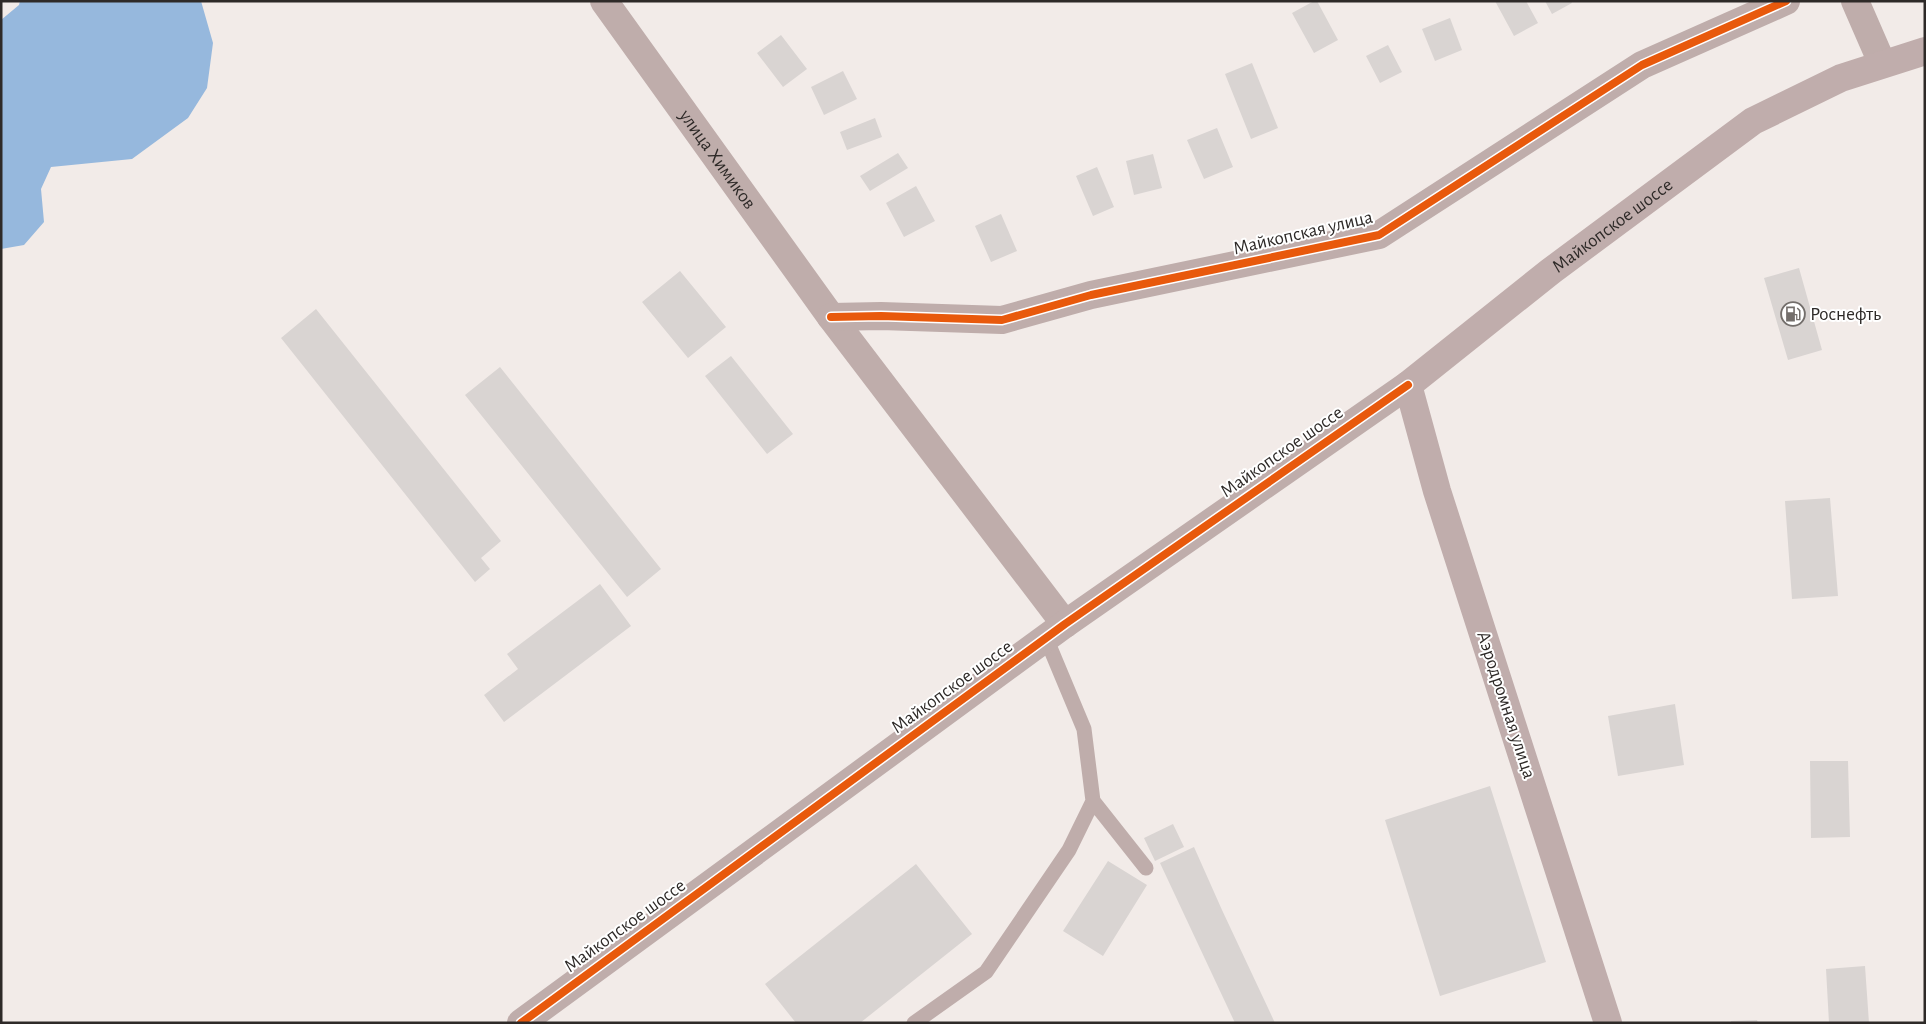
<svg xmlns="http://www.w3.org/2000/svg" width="1926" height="1024" font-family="'Alegreya Sans',sans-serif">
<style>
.water{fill:#96b8dd}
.building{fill:#d9d4d2}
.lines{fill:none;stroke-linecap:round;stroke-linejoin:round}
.service{stroke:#bfadab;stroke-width:15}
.minor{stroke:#bfadab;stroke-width:28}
.tertiary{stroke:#bfadab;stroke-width:28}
.primary{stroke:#c0adac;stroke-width:28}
.cycleway-casing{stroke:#fff;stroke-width:11}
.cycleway{stroke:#e8590c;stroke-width:8}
.labels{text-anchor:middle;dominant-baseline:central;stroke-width:4;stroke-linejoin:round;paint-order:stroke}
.street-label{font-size:19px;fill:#2e2a28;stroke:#fff}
.poi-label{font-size:19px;fill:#2e2a28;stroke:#fff;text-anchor:start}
</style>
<rect width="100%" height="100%" fill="#f2ebe8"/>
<!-- water -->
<path class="water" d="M20,1H201L213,43L207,88L188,118L132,159L51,167L41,189L44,222L24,245L1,249V20L19,5Z"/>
<!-- building -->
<path class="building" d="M1314,1H1317L1338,40L1314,53L1292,13Z
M1495,1H1526L1538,23L1514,36Z
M1545,1H1571L1572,3L1552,14Z
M1450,18L1462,50L1435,61L1422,29Z
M781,35L807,69L783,87L757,53Z
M1388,45L1402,72L1380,83L1366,56Z
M1252,63L1278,128L1251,139L1225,74Z
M843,71L857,99L824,115L811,87Z
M875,118L882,137L847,150L840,132Z
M1217,128L1233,167L1204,179L1187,140Z
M898,153L908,168L870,191L860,176Z
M1153,154L1162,188L1134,195L1126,161Z
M1097,167L1114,207L1093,216L1076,176Z
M916,186L935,221L904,237L886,203Z
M1001,214L1017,251L991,262L975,226Z
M1799,268L1822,350L1788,360L1764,278Z
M680,271L726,327L688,358L642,302Z
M316,309L501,541L481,558L490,569L475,582L281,338Z
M731,356L793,434L767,454L705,376Z
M500,367L661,569L627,597L465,395Z
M1830,498L1838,596L1792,599L1785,501Z
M600,584L631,626L504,722L484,695L518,669L507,654Z
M1675,704L1684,765L1618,776L1608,716Z
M1810,761H1848L1850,837L1811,838Z
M1490,786L1546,962L1440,996L1385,820Z
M1173,824L1184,847L1155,861L1144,838Z
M1194,847L1222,910L1275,1023H1235L1160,863Z
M1108,861L1147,885L1103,956L1063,931Z
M916,864L972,934L860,1023H796L765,984Z
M1865,966L1869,1023H1829L1826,969Z
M1757,1020L1758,1023H1731V1021Z"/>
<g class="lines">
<!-- service -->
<path class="service" d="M1093,801L1146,868
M914,1023L986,972L1069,850L1093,801L1084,729L1046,638"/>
<!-- minor -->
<g class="minor">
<path id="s1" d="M604,1L831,317L1065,624"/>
<path d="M1855,1L1882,63"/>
<path d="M831,317L881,316L1002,320L1091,295L1379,235L1642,65L1786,1"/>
</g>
<!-- tertiary -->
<path class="tertiary" d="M521,1023L1065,624L1408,385"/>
<!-- primary -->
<path class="primary" id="s2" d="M1608,1023L1437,491L1408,385L1551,271L1753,121L1841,78L1925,51"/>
<!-- cycleway casing -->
<g class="cycleway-casing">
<path id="cycleway" d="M831,317L881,316L1002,320L1091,295L1379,235L1642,65L1786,1
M521,1023L1065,624L1408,385"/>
</g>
<!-- cycleway -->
<use href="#cycleway" class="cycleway"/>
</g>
<!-- icons -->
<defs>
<g id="fuel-ring" transform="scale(1.25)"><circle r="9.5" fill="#fff" stroke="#736e6b" stroke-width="1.5"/><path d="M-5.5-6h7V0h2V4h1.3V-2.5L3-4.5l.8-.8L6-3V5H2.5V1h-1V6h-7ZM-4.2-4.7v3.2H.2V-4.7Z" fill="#736e6b"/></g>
</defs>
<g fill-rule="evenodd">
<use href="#fuel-ring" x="1793" y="314"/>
</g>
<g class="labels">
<!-- street labels -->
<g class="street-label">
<text stroke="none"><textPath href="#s1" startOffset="195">улица Химиков</textPath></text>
<text stroke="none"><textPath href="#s2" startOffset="928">Майкопское шоссе</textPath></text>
<text transform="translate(1303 233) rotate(-13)">Майкопская улица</text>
<text transform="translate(1282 452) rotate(-35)">Майкопское шоссе</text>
<text transform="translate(952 687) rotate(-36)">Майкопское шоссе</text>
<text transform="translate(1506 705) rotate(72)">Аэродромная улица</text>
<text transform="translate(625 926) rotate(-36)">Майкопское шоссе</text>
</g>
<!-- poi labels -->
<g class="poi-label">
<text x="1810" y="314">Роснефть</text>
</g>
</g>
<!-- border -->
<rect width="1926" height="1024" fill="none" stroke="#2e2a28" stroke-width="5"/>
</svg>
